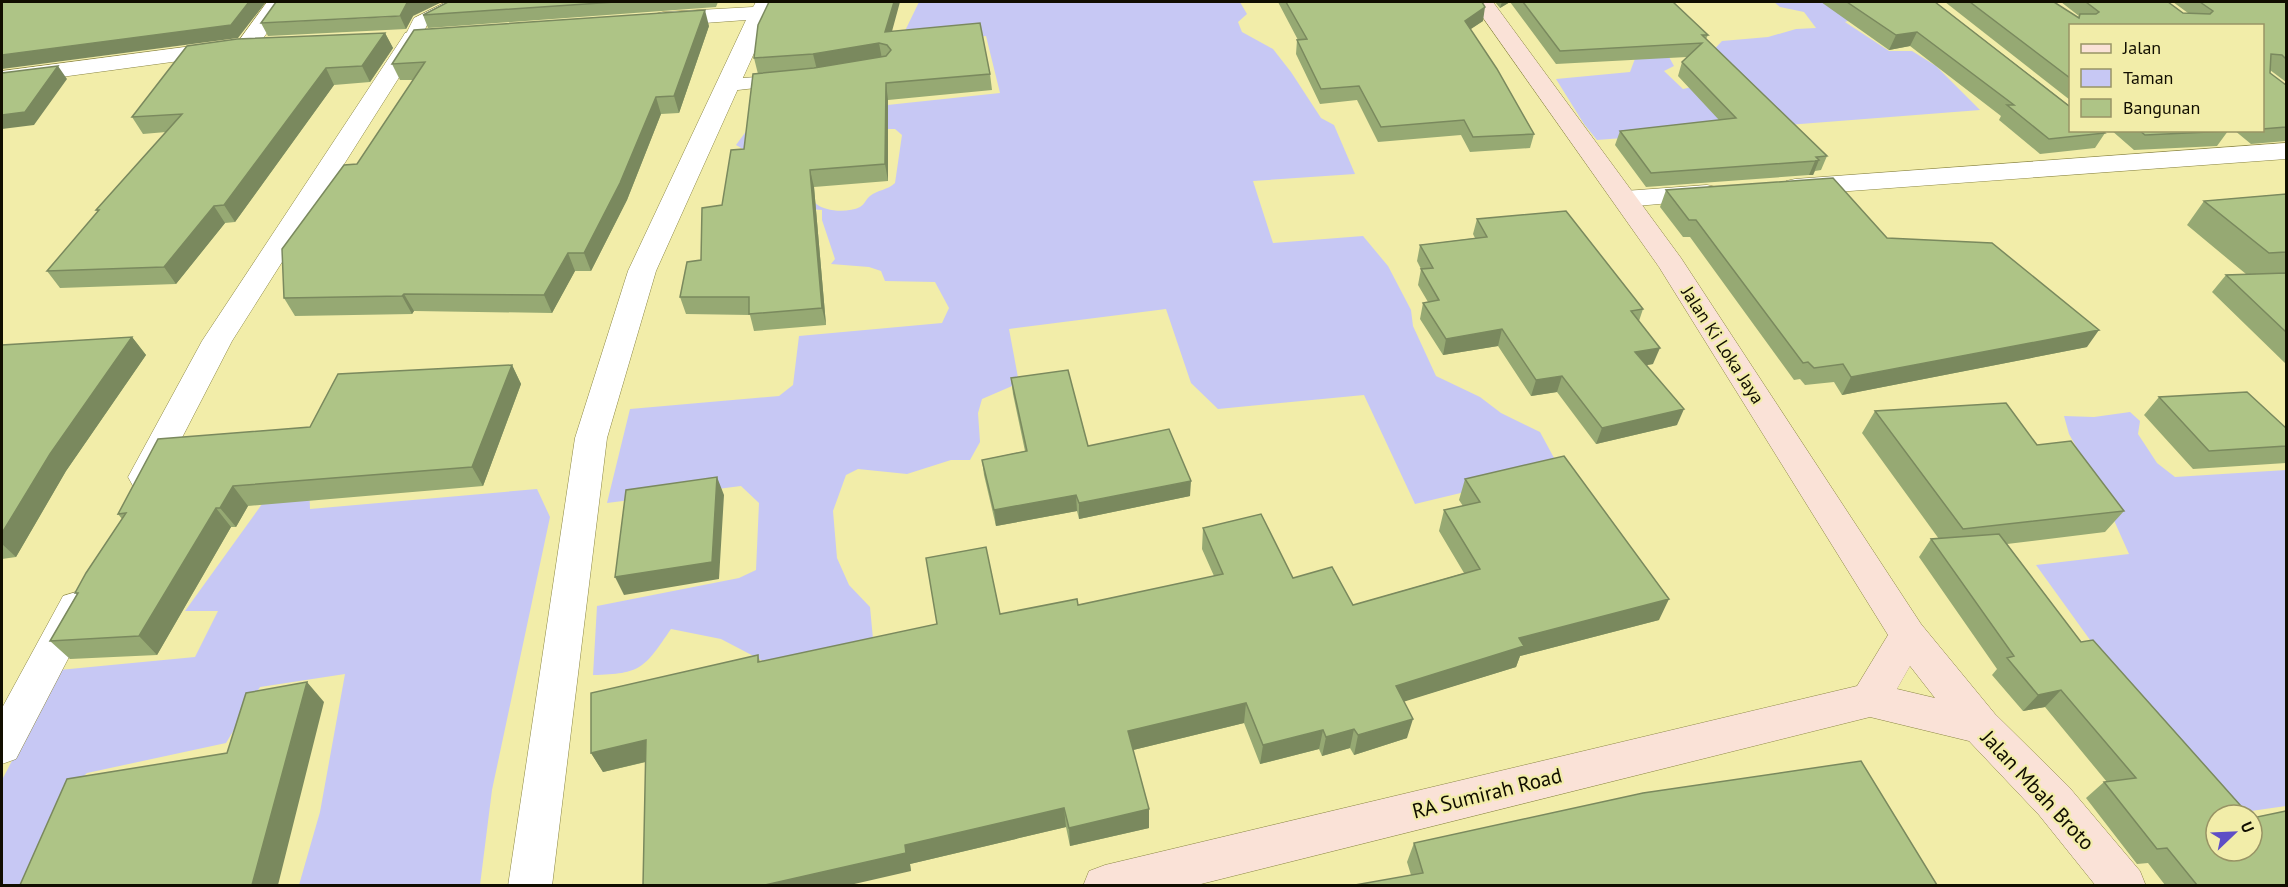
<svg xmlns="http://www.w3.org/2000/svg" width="2288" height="887" font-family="'PT Sans',sans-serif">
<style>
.green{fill:#c7c8f4}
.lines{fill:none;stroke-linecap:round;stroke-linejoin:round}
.lane-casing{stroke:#8b8645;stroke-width:1}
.street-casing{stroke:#8b8645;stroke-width:1}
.secondary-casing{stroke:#8b8645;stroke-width:1}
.lane{fill:#fff;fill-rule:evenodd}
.street{fill:#fff;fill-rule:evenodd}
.secondary{fill:#fae2d7;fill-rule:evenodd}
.wall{fill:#96a973}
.shaded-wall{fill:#7a895e}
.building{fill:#aec486;stroke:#7a895e;stroke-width:1.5}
.labels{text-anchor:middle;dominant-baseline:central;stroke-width:4.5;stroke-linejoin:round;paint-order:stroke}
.street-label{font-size:18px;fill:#110e00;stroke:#f2eda9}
.near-street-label{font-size:21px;fill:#110e00;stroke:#f2eda9}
</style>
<rect width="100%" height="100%" fill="#f2eda9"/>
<!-- green -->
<path class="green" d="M919,2H1240L1247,14L1238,22L1242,32L1273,49L1291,72L1321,118L1334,125L1355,174L1253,181L1273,243L1363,236L1388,266L1411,310L1413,326L1436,376L1480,397L1501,413L1540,432L1560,469L1415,504L1364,395L1218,409L1191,383L1166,309L1009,329L1019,383L982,399L978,413L980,442L970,460H951L907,474L858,469L846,475L833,511L837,558L849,585L870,607L873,639L769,664L721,639L671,629C644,668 642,674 593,675L597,606L739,578L756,570L759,503L741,486L607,503L630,409L779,396L793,385L799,336L942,323L949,308L935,282L885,281L881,271L869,267L831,264L835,259L822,220V210L810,209L815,203C825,212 848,213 860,207C865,204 866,199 870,196C877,190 888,190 895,183L902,135L895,129H879L743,149L736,145L747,130L878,106L1000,93L986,36L904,43L902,37Z
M1774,2H1847L1862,16L1845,22L1889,51H1912L1936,66L1980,110L1597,140L1584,124L1556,79L1630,72L1636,56L1669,57L1674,66L1664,71L1683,89L1692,87L1708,56L1722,41L1768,37L1796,29L1816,28L1804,12L1780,7Z
M2130,412L2140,421L2138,434L2157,463L2175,477L2286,470V806L2230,814L2129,694L2036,565L2129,554L2100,489L2069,434L2064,416L2094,417Z
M309,483L310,509L537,489L550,517L492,790L480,885H299L320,812L345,674L260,687L226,743L87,773L67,792L29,885H2V780L59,670L195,657L218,611H185L275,486Z"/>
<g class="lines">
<!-- lane casing -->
<g class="lane-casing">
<path id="lane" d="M446,2H466L464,6L427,25L419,42H407L404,38L414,18Z
M786,75L792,76L795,80L792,84L729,91L722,89L720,85L722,81L729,79Z"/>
</g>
<!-- street casing -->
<g class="street-casing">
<path id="street" d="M267,2H289L254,51L246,53L238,51L235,46Z
M756,2H777L656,271L607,438L552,886H508L575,438L628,271L746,20L663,26L655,24L652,19L655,14L663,12L753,7Z
M413,31L421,33L424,38L232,341L157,486L145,489L133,486L128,477L202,341L402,38L405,33Z
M223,42L231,44L234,49L231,54L2,85V71Z
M2286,143V159L1795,195L1786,193L1782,187L1786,181L1795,179Z
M1707,185L1716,187L1720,193L1716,199L1625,207L1616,205L1612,199L1616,193L1625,191Z
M76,592L89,596L95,607L16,759L2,764V708L63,596Z"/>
</g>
<!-- secondary casing -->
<g class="secondary-casing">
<path id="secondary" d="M1472,2H1493L1681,258L1921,624L1995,714L2069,787L2140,871L2146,886H2096L2039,815L1969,741L1870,717L1193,886H1083L1089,871L1105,865L1857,686L1888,635L1659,267ZM1910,666L1935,698L1897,689Z"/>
</g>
<!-- lane -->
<use href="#lane" class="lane"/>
<!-- street -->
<use href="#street" class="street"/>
<!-- secondary -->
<use href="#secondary" class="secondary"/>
</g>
<!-- wall -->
<path class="wall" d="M448,2H718L716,7L428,28L423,15Z
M1278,2H1482L1483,21L1470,29L1534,134L1530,148L1470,152L1461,135L1378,142L1357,100L1320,104L1296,54L1297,40H1298Z
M1495,2H1673L1708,35L1706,39L1827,156L1821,170L1815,171L1813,175H1809L1646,187L1615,145L1620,131L1719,120L1678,76L1682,62L1687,57L1556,64L1510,2L1500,8Z
M1821,2H1935L2105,133L2095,148L2040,154L1999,120L2001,116L1910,46L1889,50Z
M1945,2H2054L2078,18L2079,16L2061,2H2168L2183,13H2188L2173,2H2286V82L2270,70V73L2286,85V142V141L2251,144L2234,130H2262V26H2070V100Z
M413,16L406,29L268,36L261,23Z
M709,26L679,113L661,114L627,200L591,271H575L552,313L414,311L412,314L295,316L284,298L357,164L413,80H400L392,64Z
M892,31L990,74L992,90L888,100V181L814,187L826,325L754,331L750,315L686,314L680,297L701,260L744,149L758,74L754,58Z
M385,33L393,48L370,82L334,85L235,222L225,223L176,284L60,288L47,271L98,212L96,210L166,132L143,134L132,117Z
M2111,130H2227L2228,131L2217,146L2134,150Z
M1666,190L1887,238L2087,347L1842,395L1834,382L1805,385L1800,379L1794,380L1690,237H1683L1660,207Z
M2286,194V364L2212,292L2226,275L2246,274L2187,225L2204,201Z
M1477,219L1643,309L1639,321L1653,364L1647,365L1677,425L1596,444L1557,392L1531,396L1498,346L1443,355L1420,319L1423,303L1428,302L1418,285L1421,269L1417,261L1420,245L1475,238L1473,234Z
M132,337L146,355L66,471L16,557L2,559V345Z
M512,365L521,384L483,486L248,506L236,527H231L157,655L70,659L50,641L77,594L75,593L122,519L118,514L310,427Z
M1011,378L1088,446L1190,496L1079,519L1077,511L996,526L984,475L982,460L1025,451L1013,394Z
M2159,397L2286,428V463L2193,469L2144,415Z
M1875,411L2124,511L2105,532L2007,544L2081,642L2286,885H2165L2148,863L2137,864L2086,798L2104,782H2107L2045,707L2023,711L1992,675L1997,669L1919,557L1931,539H1939L1862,433Z
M1465,479L1659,620L1520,656L1516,667L1404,701L1407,738L1354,755L1350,748L1322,756L1319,749L1260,764L1244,723L1133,750L1149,828L1070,846L1066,827L910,864L911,871L646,762L603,772L591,753L758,655L760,662L1000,614L1078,605L1214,576L1202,549L1203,528L1293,578L1353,605L1464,573L1439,531L1444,510L1463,506L1459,500Z
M1414,843L1937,885L1411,875L1407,862Z"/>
<!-- shaded-wall -->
<path class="shaded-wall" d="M249,2H266L238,38L2,69V71V55Z
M411,2H442L413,16L406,29L400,16L407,3Z
M894,2H900L888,46L887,45L888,48L885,32Z
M1502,2H1510L1500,8Z
M1485,7L1483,21L1462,35L1465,21Z
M705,10L709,26L679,113L674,96Z
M1917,32L1910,46L1889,50L1896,35Z
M385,33L393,48L370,82L362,66Z
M879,43L882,59L817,70L813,54Z
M58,66L67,79L34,125L2,129V115Z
M326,68L334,85L235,222L224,205Z
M886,83L888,100V181L885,164Z
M656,97L661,114L627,200L591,271L584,253Z
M1819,160L1813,175H1809L1815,161Z
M810,170L814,187L826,325L822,308Z
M214,206L225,223L176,284L164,267Z
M568,253L575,271L552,313L544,295Z
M404,294L414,311L412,314L402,296Z
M1502,329L1498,346L1443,355L1446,339Z
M2099,330L2087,347L1842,395L1851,377Z
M132,337L146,355L66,471L16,557L2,544V533L50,454Z
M1660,348L1653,364L1629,368L1635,352Z
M512,365L521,384L483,486L472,467Z
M1562,376L1557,392L1531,396L1536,380Z
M1684,409L1677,425L1596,444L1602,428Z
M717,477L724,495L719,579L624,595L615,577Z
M1191,481L1190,496L1079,519V503Z
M233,486L248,506L236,527L220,508Z
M1076,495L1077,511L996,526L994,510Z
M216,508L231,527L157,655L139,636Z
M1669,599L1659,620L1520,656L1516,667L1390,706L1396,686L1519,638Z
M307,682L324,702L278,885H252Z
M2061,690L2045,707L2023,711L2038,695Z
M1246,703L1244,723L1129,751L1128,731Z
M1413,719L1407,738L1354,755L1358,735Z
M1354,729L1350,748L1322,756L1326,737Z
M1323,730L1319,749L1260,764L1263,745Z
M646,740L657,759L603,772L591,753Z
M1064,808L1066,827L910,864L911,871L850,885H765L905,845Z
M1149,809V828L1070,846L1069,828Z"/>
<!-- building -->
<path class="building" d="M2,2H249L231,25L2,55Z
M276,2H411L407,3L400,16L261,23Z
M448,2H615L423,15Z
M769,2H894L885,32L980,23L990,74L886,83L885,164L810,170L822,308L749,314V297H680L687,262L701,260L702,208L722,205L731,150L744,149L753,74L814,68L886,56L891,50L887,45L879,43L813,54L754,58L758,25Z
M1286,2H1482L1485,7L1465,21L1497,69L1534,134L1473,137L1464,120L1381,127L1359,86L1321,89L1297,40L1307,39Z
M1523,2H1673L1708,35H1702L1827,156L1816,157L1819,160L1815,161L1651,173L1620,131L1736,118L1682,62L1702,43L1560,51Z
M1847,2H1935L2069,106H2070V130H2102L2105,133L2049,139L2007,105H2014L1917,32L1896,35Z
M1970,2H2054L2079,18L2080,14H2096L2099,12L2086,2H2168L2183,13L2210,14L2213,11L2200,2H2286V59L2282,55L2271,54L2270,73L2286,85V127L2262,129V26H2070V78Z
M705,10L674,96L656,97L620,183L584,253H568L544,295L404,294L402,296L284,298L282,249L344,165L357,164L425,62L392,64L414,30Z
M385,33L362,66L326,68L224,205L214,206L164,267L47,271L99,210H96L182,114L132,117L187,46L237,39Z
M58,66L25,112L2,115V73Z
M2139,130H2227L2228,131L2145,135Z
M1833,178L1887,238L1992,243L2099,330L1851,377L1843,364L1814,368L1808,362L1803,363L1696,220H1689L1666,190Z
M2286,194V252L2269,253L2204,201Z
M1566,211L1643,309L1631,311L1660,348L1635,352L1684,409L1602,428L1562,376L1536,380L1502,329L1446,339L1423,303L1439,300L1421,269L1433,268L1420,245L1487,237L1477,219Z
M2286,273V332L2226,275Z
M132,337L50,454L2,533V345Z
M512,365L472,467L233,486L220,508H216L139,636L50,641L78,593H75L86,573L126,513L118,514L158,439L310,427L338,374Z
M1068,370L1088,446L1169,429L1191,481L1079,503L1076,495L994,510L982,460L1027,451L1011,378Z
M2247,392L2286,428V446L2209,451L2159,397Z
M2006,403L2037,445L2071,441L2124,511L1963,529L1875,411Z
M1564,456L1669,599L1519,638L1524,646L1396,686L1413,719L1358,735L1354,729L1326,737L1323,730L1263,745L1246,703L1128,731L1149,809L1069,828L1064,808L905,845L906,853L765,885H643L646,740L591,753V693L758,655V662L937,624L926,558L986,547L1000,614L1077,599L1078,605L1223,574L1203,528L1261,514L1293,578L1332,567L1353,605L1480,569L1444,510L1480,502L1465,479Z
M717,477L712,562L615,577L626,490Z
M1999,534L2081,642L2093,640L2249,815H2216V851H2252V818L2286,811V885H2197L2167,848L2157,849L2104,782L2136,778L2061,690L2038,695L2007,658L2014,656L1931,539Z
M307,682L252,885H20L67,779L227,753L246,693Z
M1861,761L1937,885H1355L1423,873L1414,843L1643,793Z"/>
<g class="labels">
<!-- street labels -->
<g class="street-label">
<text transform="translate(1723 345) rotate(57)">Jalan Ki Loka Jaya</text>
</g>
<!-- near-street labels -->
<g class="near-street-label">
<text transform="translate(2038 790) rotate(47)">Jalan Mbah Broto</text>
<text transform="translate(1487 793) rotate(-14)">RA Sumirah Road</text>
</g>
</g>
<!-- border -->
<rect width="2288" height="887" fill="none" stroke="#110e00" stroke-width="6"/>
<!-- legend -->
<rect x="2069" y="24" width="195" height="108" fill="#f2eda9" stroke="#989465" stroke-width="1.5"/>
<rect x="2081" y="44" width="30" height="9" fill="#fae2d7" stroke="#989465" stroke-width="1.5"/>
<text x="2123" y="54" font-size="18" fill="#110e00">Jalan</text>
<rect x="2081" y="69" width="30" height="18" fill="#c7c8f4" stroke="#989465" stroke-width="1.5"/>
<text x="2123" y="84" font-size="18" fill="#110e00">Taman</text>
<rect x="2081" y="99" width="30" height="18" fill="#aec486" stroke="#989465" stroke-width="1.5"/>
<text x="2123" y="114" font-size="18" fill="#110e00">Bangunan</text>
<!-- north arrow -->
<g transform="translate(2234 833) rotate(67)"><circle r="28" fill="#f2eda9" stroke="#989465" stroke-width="1.5"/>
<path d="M0-4.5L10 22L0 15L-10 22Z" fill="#5e4ec6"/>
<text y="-9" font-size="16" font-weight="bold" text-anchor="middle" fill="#110e00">U</text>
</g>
</svg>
